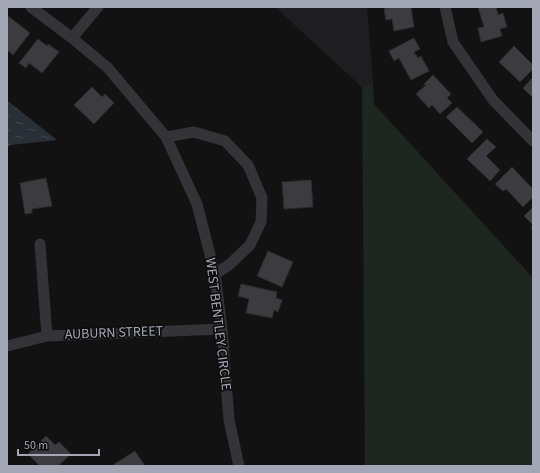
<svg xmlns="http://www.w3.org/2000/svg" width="540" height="473" font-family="'Source Sans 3',sans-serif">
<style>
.built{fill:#1e1e20}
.green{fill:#1e2620}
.water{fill:url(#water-ripples)}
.building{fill:#3c3c40;stroke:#2c2c2f}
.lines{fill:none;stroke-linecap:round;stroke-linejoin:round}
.minor{stroke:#333338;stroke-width:11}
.labels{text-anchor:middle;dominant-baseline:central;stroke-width:3.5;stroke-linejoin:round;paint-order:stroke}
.street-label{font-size:14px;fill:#a3a6b4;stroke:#0d0d0e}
</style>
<defs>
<pattern id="water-ripples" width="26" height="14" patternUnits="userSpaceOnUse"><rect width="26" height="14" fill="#282f37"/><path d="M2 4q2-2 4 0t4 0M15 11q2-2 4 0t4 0" fill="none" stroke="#444a52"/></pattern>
</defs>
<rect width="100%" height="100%" fill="#121213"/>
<!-- built -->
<path class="built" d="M275,7H367L373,81L362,87Z"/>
<!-- green -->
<path class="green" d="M373,81L374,104L533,278V466H365L362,87Z"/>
<!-- water -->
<path class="water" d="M7,101L13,105L57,140L11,145L7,147Z"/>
<!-- building -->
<path class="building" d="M389,7H411L414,27L394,31L392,19L386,20L384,9Z
M478,7H496L498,15L503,13L507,27L500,29L502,36L481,42L478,28L484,27Z
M8,16L30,33L13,55L7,50Z
M414,38L420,49L414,52L418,58L421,56L429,71L411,80L399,58L394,61L389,51Z
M38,39L47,46L48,44L59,52L42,73L29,63L26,68L19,63Z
M514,46L533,65V69L520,82L499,62Z
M433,75L451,94L447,98L452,103L440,114L432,105L429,108L416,94L426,85L424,84Z
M533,77V98L523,88Z
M92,87L102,97L105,94L114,103L94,124L74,105Z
M457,107L483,132L472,143L446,117Z
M487,139L496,147L486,156L500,170L490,181L467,159Z
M512,167L533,189V197L523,207L506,189L503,191L495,184Z
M46,178L52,206L32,209V213L25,214L20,183Z
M311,180L313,207L284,209L282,182Z
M533,207V230L531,228L533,225L524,216Z
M268,251L293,262L282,287L257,276Z
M241,284L277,292L276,298L282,300L278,312L274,310L272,318L246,313L249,299L238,296Z
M46,436L55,445L59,442L71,454L58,466H40L28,454Z
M135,451L145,466H114L113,465Z"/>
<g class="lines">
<!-- minor -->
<path class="minor" d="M31,7L72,38L108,68L166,137L197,204L215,274L222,329L229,420L239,466
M445,7L453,42L493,100L533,141
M72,38L98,7
M166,137L194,132L225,141L248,165L262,198L261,222L250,245L229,265L215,274
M40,244L47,336
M7,346L47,336L222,329"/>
</g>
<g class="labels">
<!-- street labels -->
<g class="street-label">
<text transform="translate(218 324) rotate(83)">WEST BENTLEY CIRCLE</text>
<text transform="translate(114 333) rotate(-2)">AUBURN STREET</text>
</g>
</g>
<!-- border -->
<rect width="540" height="473" fill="none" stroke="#a3a6b4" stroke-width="16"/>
<!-- scale -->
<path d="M18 449v6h81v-6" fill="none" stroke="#a3a6b4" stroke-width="2"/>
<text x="24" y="449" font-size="12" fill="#a3a6b4" stroke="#0d0d0e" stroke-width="3" paint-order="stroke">50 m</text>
</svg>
